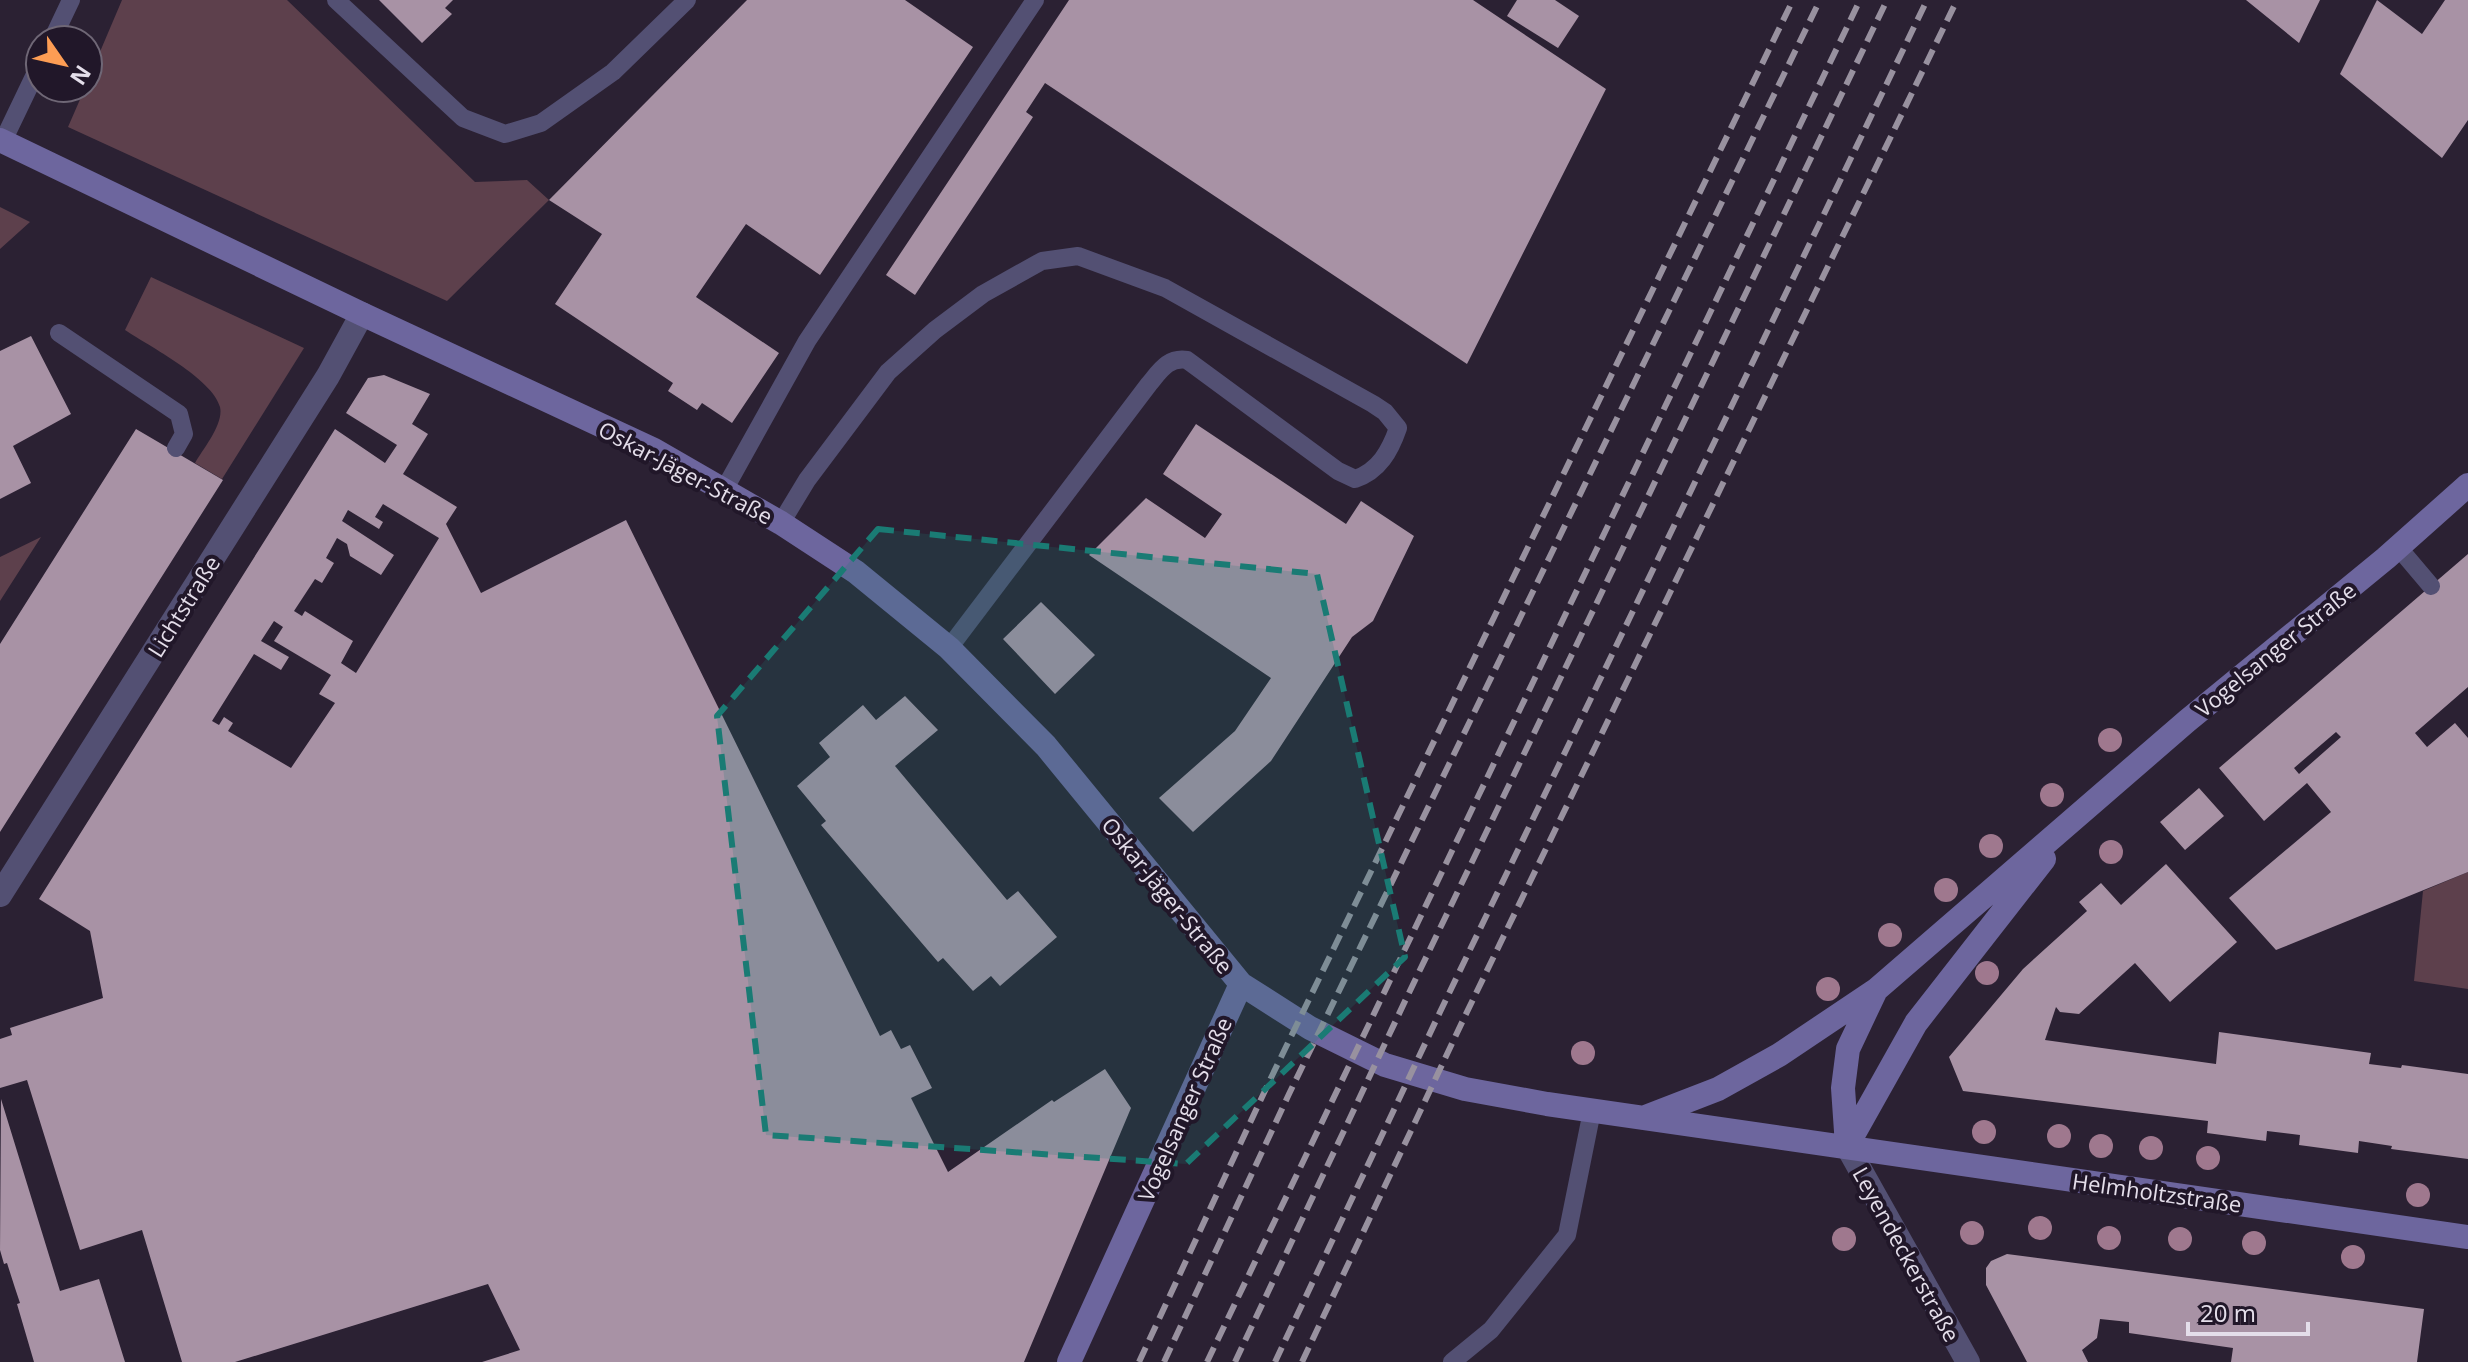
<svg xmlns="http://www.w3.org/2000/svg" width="2468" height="1362" font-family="'Open Sans',sans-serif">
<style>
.green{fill:#5d404c}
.building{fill:#a892a5;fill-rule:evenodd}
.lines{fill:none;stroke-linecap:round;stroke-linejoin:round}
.lane{stroke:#535073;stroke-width:18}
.street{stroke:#535073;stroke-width:24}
.secondary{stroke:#6d669e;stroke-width:24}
.rail{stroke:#98919f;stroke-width:6;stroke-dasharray:16 8;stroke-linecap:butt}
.tree{fill:#9f788e}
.marked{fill:#1a7b74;fill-opacity:0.2;stroke:#1a7b74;stroke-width:6;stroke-dasharray:16 10;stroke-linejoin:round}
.labels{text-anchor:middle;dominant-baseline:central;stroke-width:8;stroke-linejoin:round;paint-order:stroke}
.street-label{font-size:22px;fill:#e4deea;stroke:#211729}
</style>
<rect width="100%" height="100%" fill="#2b2133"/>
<!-- green -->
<path class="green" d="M122,0H287L475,182L527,180L549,200L447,301L68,127L85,88H88V80Z
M0,207L30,222L0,249Z
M151,277L304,348L222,479L195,463C203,449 224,424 220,407C213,379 149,346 125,330Z
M41,537L0,601V557Z
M2468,872V989L2414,981L2423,891Z"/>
<!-- building -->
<path class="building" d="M379,0H453L445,8L452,14L422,43Z
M747,0H905L973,47L820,275L746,224L696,297L779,353L732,423L702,403L697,410L668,391L673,383L555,304L602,234L549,200Z
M1069,0H1473L1606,89L1467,364L1045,83L1026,112L1033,117L915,295L886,275Z
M1517,0H1555L1579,16L1558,48L1507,16Z
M2246,0H2320L2299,43Z
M2377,0L2422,34L2445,0H2468V120L2442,158L2340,74Z
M31,336L71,414L13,446L31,483L0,499V351Z
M384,375L430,394L412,424L428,434L403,474L457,507L446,524L481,593L626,520L880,1036L891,1030L901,1049L910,1045L932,1088L911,1098L948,1172L1052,1100L1054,1102L1105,1069L1131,1108L1024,1362H482L520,1350L488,1284L235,1362H182L142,1230L80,1250L27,1080L0,1088V1039L12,1035L10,1028L103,998L90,931L39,899L335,429L385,463L397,445L346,413L368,378ZM383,504L439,538L356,673L341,663L353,641L305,611L302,616L294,611L315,579L322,583L334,563L326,558L337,538L347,544L350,556L381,575L394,555L342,521L348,510L379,529L383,522L375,517ZM274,621L283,627L274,641L331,675L319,694L335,703L291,768L228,731L233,723L224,717L219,725L212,721L254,654L281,670L289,657L261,641Z
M1196,424L1346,524L1361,501L1414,536L1373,621L1352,637L1271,761L1193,832L1159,798L1235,731L1271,678L1089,555L1146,498L1205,538L1222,514L1163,474Z
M136,429L223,480L0,832V644Z
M2468,554V687L2415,733L2427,747L2455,723L2468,738V872L2276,950L2229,898L2331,812L2307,783L2264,821L2219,768ZM2336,732L2341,737L2299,774L2294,768Z
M1041,602L1095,655L1055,694L1003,639Z
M905,696L938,730L895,766L1007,900L1018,891L1057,937L1000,986L991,976L973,991L943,958L938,962L821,825L826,821L797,786L830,757L819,743L863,705L876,720Z
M2199,788L2224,816L2185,850L2160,822Z
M2166,864L2237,942L2170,1002L2135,963L2079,1014L2060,1012L2056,1007L2045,1040L2216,1064L2219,1032L2371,1053L2369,1064L2401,1068L2402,1065L2468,1074V1159L2391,1149L2392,1146L2359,1141L2358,1153L2299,1145L2300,1135L2267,1131L2266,1141L2207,1133L2208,1121L1963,1091L1949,1057L2023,969L2087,911L2079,902L2101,883L2121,905Z
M1,1099L60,1291L99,1279L125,1362H34L17,1304L20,1303L15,1288L7,1263L4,1264L0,1250Z
M2007,1254L2424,1309L2417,1362H2231L2233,1348L2129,1333V1322L2100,1319L2097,1338L2082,1350L2088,1362H2027L1986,1285V1268L1991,1261Z"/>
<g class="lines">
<!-- lane -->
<path class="lane" d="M336,0L463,118L505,134L541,123L613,72L687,0
M52,40L71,0
M3,141L40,64
M59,333L179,414L184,434L176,448
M724,490L807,341L1035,0
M781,523L807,480L888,372L935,330L983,294L1042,261L1078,256L1165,288L1373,404L1385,412L1398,428C1390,451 1379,471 1355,479L1338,471L1187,360C1168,357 1160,371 1149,384L949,648
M2398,547L2431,586
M1452,1362L1491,1330L1567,1235L1592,1111"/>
<!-- street -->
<path class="street" d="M0,895L328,376L362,314
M1847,1146L1968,1362"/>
<!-- secondary -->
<path class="secondary" d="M0,140L362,314L654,450L781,523L856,572L949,648L1046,746L1241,984L1310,1028L1385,1065L1465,1089L1547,1104L2468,1237
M1643,1118L1718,1089L1779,1055L1876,990L2187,721L2386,558L2468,485
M1847,1146L1916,1023L2044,859
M1847,1146L1843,1088L1848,1049L1875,992
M1069,1362L1241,984"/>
<!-- rail -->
<path class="rail" d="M1139,1362L1269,1082L1793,0
M1164,1362L1289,1094L1820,0
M1207,1362L1860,0
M1235,1362L1406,999L1887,0
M1275,1362L1440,1012L1927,0
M1302,1362L1465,1016L1957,0"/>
</g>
<!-- trees -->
<g class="tree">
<circle cx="2110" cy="740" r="12"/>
<circle cx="2052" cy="795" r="12"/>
<circle cx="1991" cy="846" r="12"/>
<circle cx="2111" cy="852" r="12"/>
<circle cx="1946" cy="890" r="12"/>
<circle cx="1890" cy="935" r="12"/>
<circle cx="1987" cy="973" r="12"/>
<circle cx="1828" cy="989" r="12"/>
<circle cx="1583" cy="1053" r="12"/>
<circle cx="1984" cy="1132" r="12"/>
<circle cx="2059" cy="1136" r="12"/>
<circle cx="2101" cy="1146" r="12"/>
<circle cx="2151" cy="1148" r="12"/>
<circle cx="2208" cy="1158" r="12"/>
<circle cx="2418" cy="1195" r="12"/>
<circle cx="2040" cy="1228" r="12"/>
<circle cx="1972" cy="1233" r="12"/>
<circle cx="2109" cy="1238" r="12"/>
<circle cx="1844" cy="1239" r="12"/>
<circle cx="2180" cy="1239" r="12"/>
<circle cx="2254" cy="1243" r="12"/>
<circle cx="2353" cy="1257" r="12"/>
</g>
<!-- marked area -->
<path class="marked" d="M878,529L1317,574L1405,957L1186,1164L766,1135L717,716Z"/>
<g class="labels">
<!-- street labels -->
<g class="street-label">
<text transform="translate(686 472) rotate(28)">Oskar-Jäger-Straße</text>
<text transform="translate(183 606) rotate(-58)">Lichtstraße</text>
<text transform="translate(2275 649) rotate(-39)">Vogelsanger Straße</text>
<text transform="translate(1168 895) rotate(51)">Oskar-Jäger-Straße</text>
<text transform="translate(1184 1109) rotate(-66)">Vogelsanger Straße</text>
<text transform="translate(2157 1192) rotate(8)">Helmholtzstraße</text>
<text transform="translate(1907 1254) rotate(61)">Leyendeckerstraße</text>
</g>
</g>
<!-- north arrow -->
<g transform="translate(64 64) rotate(124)"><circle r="38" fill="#211729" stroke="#6f6776" stroke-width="2"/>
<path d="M0-6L14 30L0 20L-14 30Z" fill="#fd9d54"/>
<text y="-12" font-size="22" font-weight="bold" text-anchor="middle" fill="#e4deea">N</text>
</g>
<!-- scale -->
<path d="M2188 1322v12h120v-12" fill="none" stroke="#e4deea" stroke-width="4"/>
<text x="2200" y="1322" font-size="24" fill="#e4deea" stroke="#211729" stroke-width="6" paint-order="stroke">20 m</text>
</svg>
